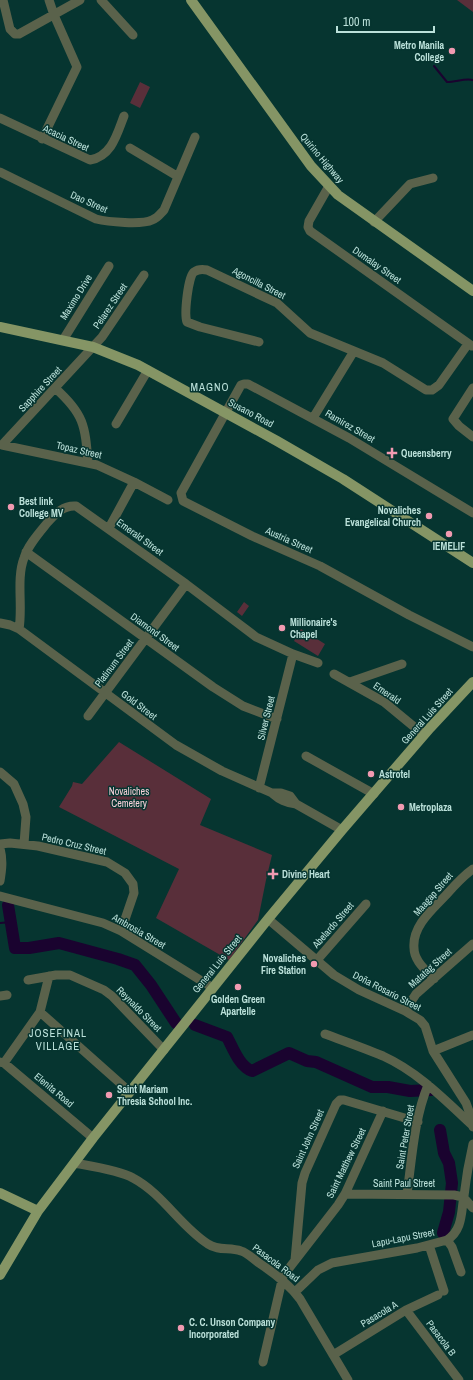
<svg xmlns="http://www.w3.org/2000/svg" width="473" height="1380" font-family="'Archivo Narrow',sans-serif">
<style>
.green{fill:#592f3a}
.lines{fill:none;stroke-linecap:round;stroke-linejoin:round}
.stream{stroke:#1a032f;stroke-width:2}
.river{stroke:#1a032f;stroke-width:12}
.minor{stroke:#5a624b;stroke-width:9}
.major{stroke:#859565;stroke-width:10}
.poi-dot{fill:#f19ab1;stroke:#063530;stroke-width:1.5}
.labels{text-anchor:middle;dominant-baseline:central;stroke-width:3;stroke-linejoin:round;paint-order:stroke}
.poi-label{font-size:10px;font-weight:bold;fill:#bbe1da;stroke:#063530;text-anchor:start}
.street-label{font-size:10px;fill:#bbe1da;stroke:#063530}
.park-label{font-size:10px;fill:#f7d0d9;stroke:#063530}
.neighbourhood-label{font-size:11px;letter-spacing:1px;fill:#bbe1da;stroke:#063530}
</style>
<rect width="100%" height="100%" fill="#063530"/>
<!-- green -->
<path class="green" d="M457,0H473V12Z
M140,82L150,87L140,108L130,103Z
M244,602L249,606L242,616L237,612Z
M301,629L325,644L318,656L294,641Z
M119,742L211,799L200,825L272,855L266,880L258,920L229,960L156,918L179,869L59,807L72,786L73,782L82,784Z"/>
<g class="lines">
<!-- stream -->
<path class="stream" d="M434,66L447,82C456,82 465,78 473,80
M0,923L12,922"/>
<!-- river -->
<path class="river" d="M8,905L15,948H29L59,943L118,959L135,965L151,985L176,1023
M195,1025L227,1037C233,1048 239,1066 252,1071L289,1053L307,1061L316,1062L372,1087H388L410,1091L431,1090
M440,1130L444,1153L449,1163L452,1183L449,1212L443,1233L447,1238"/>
<!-- minor -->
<path class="minor" d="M3,0L10,29L15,34H19L80,0
M101,0L133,35
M0,118L90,160C112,156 117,134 124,116
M42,139L77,67L54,15L49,0
M130,148L177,176
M0,172L96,219C108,222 142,225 152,220C158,218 160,214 164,210L195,137
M329,186L309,221L308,227L310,231L472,346
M374,222L410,184L433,178
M63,340L109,266
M259,342L200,327L187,322C184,315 188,276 194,272C198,269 202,269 207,270L277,303L310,333L383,363L426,390H432L439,385L468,344
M55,388C84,414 85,425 88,462
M473,388L453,419L459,426L473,437
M313,418L354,351
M116,424L148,370
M2,445L102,337L144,275
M2,445L97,465L134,482L168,500
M473,513L349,438L248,384H244L241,385L181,493L183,501L252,536L320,566L409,615L473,647
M109,528L134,482
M26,552L213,687L243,706L277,719
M0,623L10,625L19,629L176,745L222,771L272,793H281L290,796L296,804L342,830
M19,629C23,606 16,579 24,558C28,545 39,533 48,522C56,513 64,505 76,506L186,584L256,637L293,654L318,663
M334,674L384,702L424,735
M350,682L402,664
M88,716L186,584
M306,756L374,794
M0,772L14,784L23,804L26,817L24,844
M259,788L293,654
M272,793C280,800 286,803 296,804
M0,844L10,843L38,846L107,862L125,873L133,884L134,893L121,931
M0,848C3,860 2,869 0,881
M0,896L103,923L121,931L213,988
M268,919L334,975L359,990L405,1011L420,1020L425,1026L433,1051L466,1103L470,1114L473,1127
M317,960L366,904
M434,979C426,970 414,961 414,948C412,926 433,909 446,895C455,885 463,876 473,869
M28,980L56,975H70L104,990L112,996L164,1050
M0,996L7,995
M405,1011L416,994L473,944
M40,1012L130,1092
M325,1034C344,1041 364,1048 383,1056C418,1072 444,1099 472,1125
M433,1051L473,1035
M0,1062L4,1063L93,1138
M4,1063L40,1012L49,976
M74,1163C90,1166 119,1170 133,1178C163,1194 180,1226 208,1244C218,1251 230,1247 241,1251C248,1253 253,1259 259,1263C274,1273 289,1284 300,1299L348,1380
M345,1194L454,1195L463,1197L473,1208
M407,1194C412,1158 414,1119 428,1085
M447,1240L452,1247L461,1272
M429,1245L444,1291
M295,1260L302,1183L305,1173L336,1104L340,1100H344L418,1122
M295,1292L318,1270L332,1263L417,1248L447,1240C463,1230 461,1212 464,1196C466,1178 469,1161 473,1144
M406,1310L459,1380
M333,1355L406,1310L438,1295
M263,1362L283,1276L338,1205L345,1194L383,1111"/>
<!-- major -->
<path class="major" d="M191,0L311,166L338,195L473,291
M0,327L93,347L138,365L277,441L343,479L473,563
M0,1193L38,1211
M0,1275L38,1211L93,1138L268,919L342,830L430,728L473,682"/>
</g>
<!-- markers -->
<g class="poi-dot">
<circle cx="452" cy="51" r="4"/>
<path d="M390 447h4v4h4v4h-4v4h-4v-4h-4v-4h4z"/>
<circle cx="11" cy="507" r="4"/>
<circle cx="429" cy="516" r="4"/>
<circle cx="449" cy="534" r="4"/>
<circle cx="282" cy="628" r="4"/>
<circle cx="371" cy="774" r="4"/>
<circle cx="401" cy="807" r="4"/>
<path d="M271 868h4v4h4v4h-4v4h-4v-4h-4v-4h4z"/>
<circle cx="314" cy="964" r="4"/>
<circle cx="238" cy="987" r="4"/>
<circle cx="109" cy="1095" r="4"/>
<circle cx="181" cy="1328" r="4"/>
</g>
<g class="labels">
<!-- poi labels -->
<g class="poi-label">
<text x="444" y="45" text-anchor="end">Metro Manila<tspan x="444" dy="12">College</tspan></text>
<text x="401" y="453">Queensberry</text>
<text x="19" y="501">Best link<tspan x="19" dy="12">College MV</tspan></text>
<text x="421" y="510" text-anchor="end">Novaliches<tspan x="421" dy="12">Evangelical Church</tspan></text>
<text x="449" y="546" text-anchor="middle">IEMELIF</text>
<text x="290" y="622">Millionaire's<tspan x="290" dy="12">Chapel</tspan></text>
<text x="379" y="774">Astrotel</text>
<text x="409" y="807">Metroplaza</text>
<text x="282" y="874">Divine Heart</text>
<text x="306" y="958" text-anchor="end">Novaliches<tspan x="306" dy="12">Fire Station</tspan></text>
<text x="238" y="999" text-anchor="middle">Golden Green<tspan x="238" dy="12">Apartelle</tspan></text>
<text x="117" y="1089">Saint Mariam<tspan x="117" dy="12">Thresia School Inc.</tspan></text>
<text x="189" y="1322">C. C. Unson Company<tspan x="189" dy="12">Incorporated</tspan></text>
</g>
<!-- street labels -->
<g class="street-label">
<text transform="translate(66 138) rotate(25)">Acacia Street</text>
<text transform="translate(322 158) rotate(50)">Quirino Highway</text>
<text transform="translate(89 202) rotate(24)">Dao Street</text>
<text transform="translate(377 265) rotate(35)">Dumalay Street</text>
<text transform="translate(259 283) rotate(27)">Agoncilla Street</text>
<text transform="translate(76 297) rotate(-58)">Maximo Drive</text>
<text transform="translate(110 306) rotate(-56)">Pelarez Street</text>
<text transform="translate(40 389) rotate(-47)">Sapphire Street</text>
<text transform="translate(251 413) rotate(28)">Susano Road</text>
<text transform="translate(350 426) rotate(30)">Ramirez Street</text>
<text transform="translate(79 450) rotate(13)">Topaz Street</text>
<text transform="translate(140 537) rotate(36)">Emerald Street</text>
<text transform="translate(289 540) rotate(24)">Austria Street</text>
<text transform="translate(155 632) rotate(36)">Diamond Street</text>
<text transform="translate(114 663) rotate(-53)">Platinum Street</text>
<text transform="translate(387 693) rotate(34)">Emerald</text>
<text transform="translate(139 705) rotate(37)">Gold Street</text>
<text transform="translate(427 716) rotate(-48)">General Luis Street</text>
<text transform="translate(266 718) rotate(-76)">Silver Street</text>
<text transform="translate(74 844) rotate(13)">Pedro Cruz Street</text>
<text transform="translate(433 894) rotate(-49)">Maagap Street</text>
<text transform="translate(333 925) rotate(-49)">Abelardo Street</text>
<text transform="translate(139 931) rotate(30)">Ambrosia Street</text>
<text transform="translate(217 964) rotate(-51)">General Luis Street</text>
<text transform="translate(430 968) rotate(-42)">Matatag Street</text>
<text transform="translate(387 991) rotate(27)">Doña Rosario Street</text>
<text transform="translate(139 1009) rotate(45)">Reynaldo Street</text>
<text transform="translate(54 1090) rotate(40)">Elenita Road</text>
<text transform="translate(405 1137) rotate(-80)">Saint Peter Street</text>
<text transform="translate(308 1139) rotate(-66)">Saint John Street</text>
<text transform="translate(346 1163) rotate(-64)">Saint Matthew Street</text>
<text x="404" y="1183">Saint Paul Street</text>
<text transform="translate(403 1238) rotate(-11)">Lapu-Lapu Street</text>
<text transform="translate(276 1263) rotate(37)">Pasacola Road</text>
<text transform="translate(379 1314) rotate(-31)">Pasacola A</text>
<text transform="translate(441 1338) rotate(53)">Pasacola B</text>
</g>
<!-- park labels -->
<g class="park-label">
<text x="129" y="791">Novaliches<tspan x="129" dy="12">Cemetery</tspan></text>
</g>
<!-- neighbourhood labels -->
<g class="neighbourhood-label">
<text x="210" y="387">MAGNO</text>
<text x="58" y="1033">JOSEFINAL<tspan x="58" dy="13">VILLAGE</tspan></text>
</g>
</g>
<!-- scale -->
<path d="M337 26v6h97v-6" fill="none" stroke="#bbe1da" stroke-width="2"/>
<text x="343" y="26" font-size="12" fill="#bbe1da" stroke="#063530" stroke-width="3" paint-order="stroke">100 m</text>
</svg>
